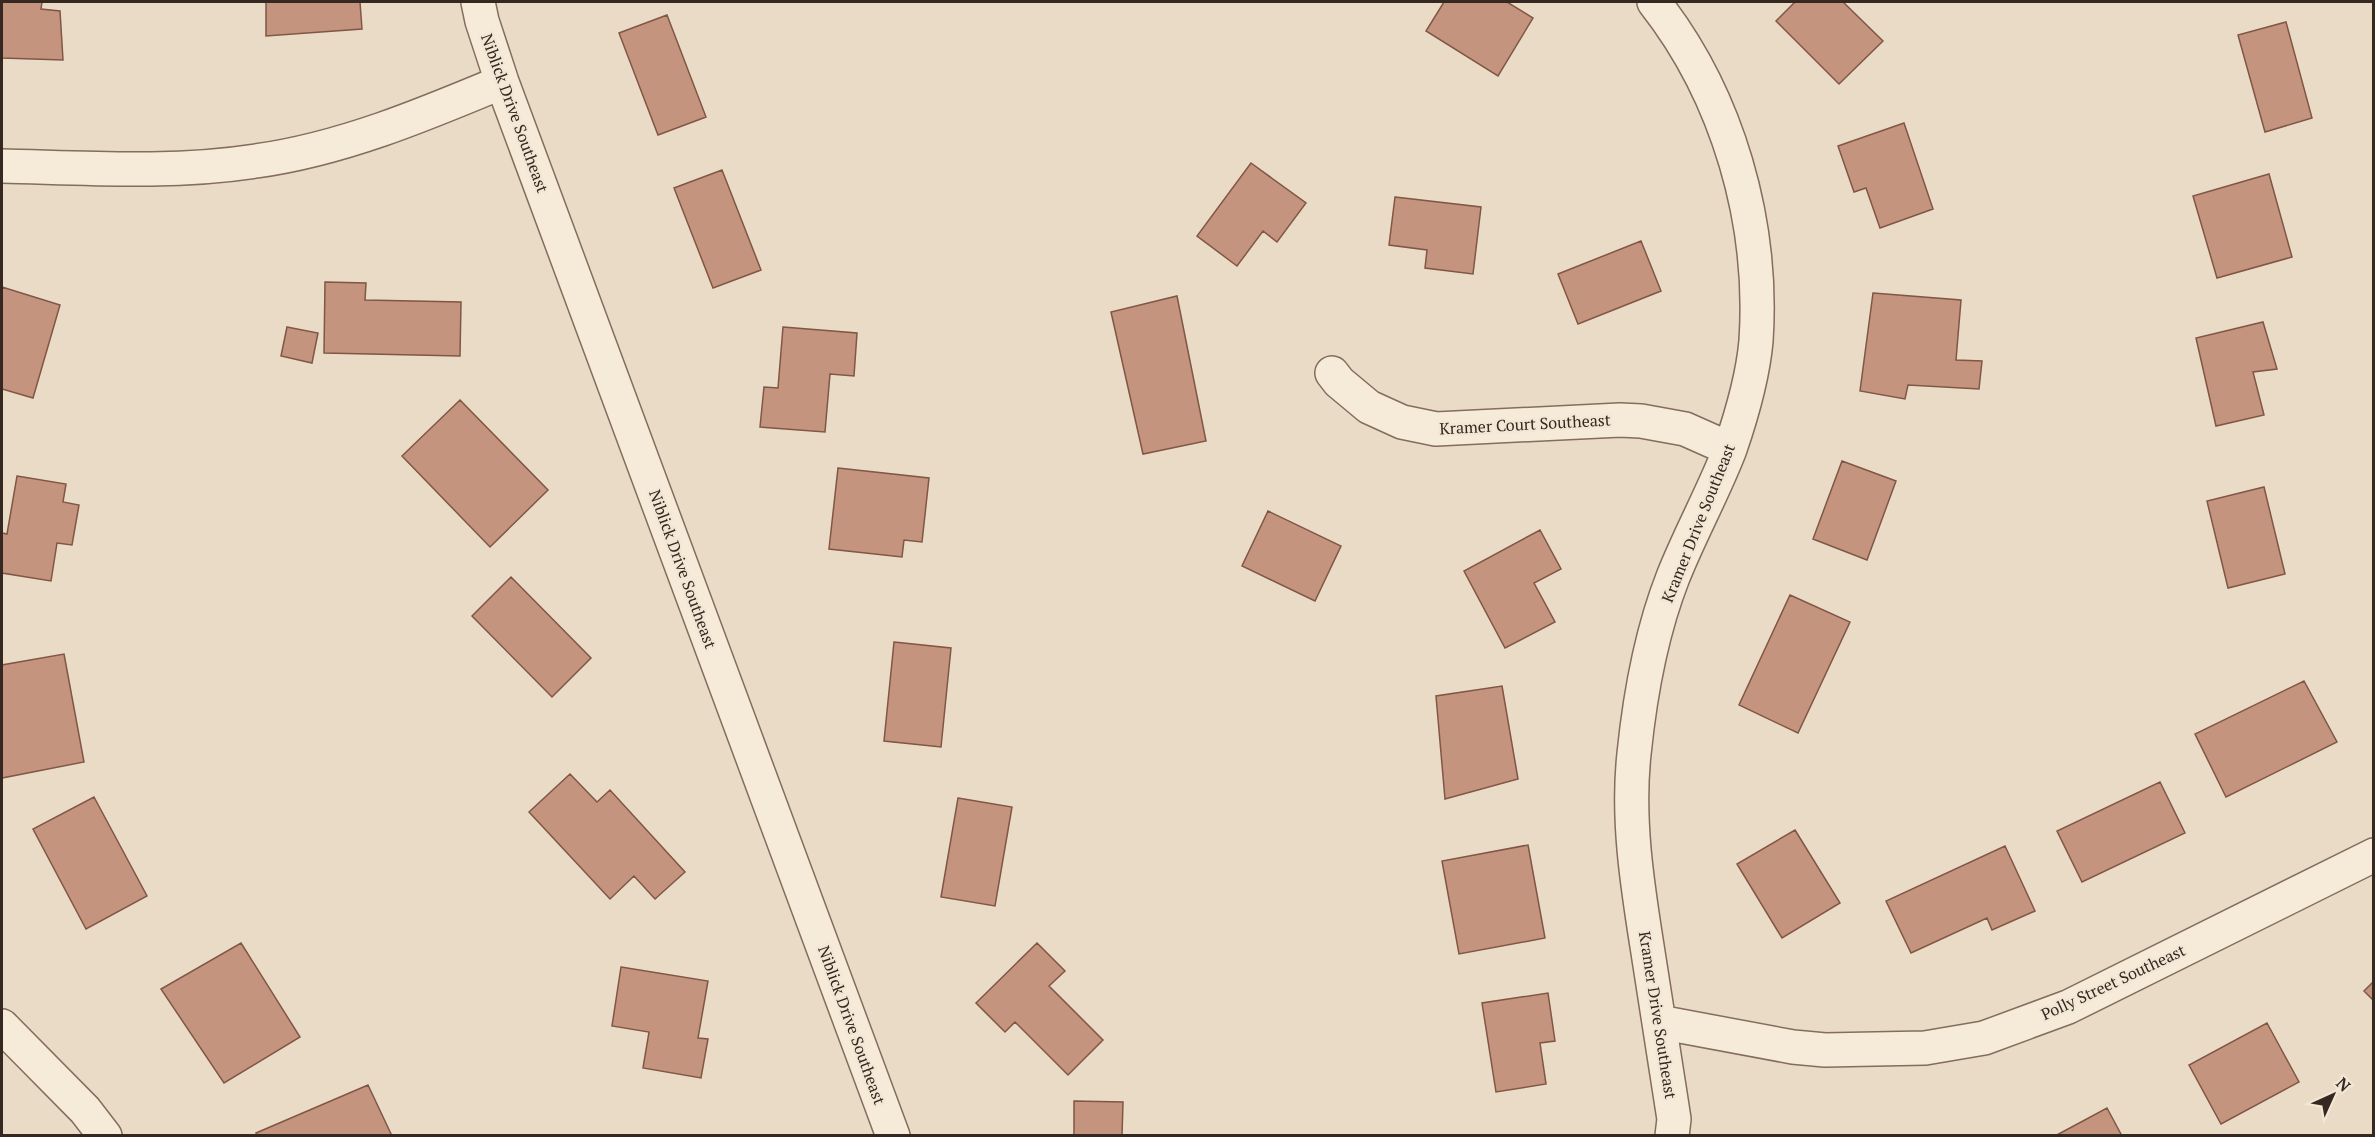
<svg xmlns="http://www.w3.org/2000/svg" width="2375" height="1137" font-family="'PT Serif',serif">
<style>
.building{fill:#c5947f;stroke:#805645;stroke-width:1.5}
.lines{fill:none;stroke-linecap:round;stroke-linejoin:round}
.minor-casing{stroke:#836d5d;stroke-width:36}
.minor{stroke:#f6ead8;stroke-width:33}
.labels{text-anchor:middle;dominant-baseline:central;stroke-width:4.5;stroke-linejoin:round;paint-order:stroke}
.street-label{font-size:16px;fill:#352820;stroke:#f2e6d4}
</style>
<rect width="100%" height="100%" fill="#eadbc6"/>
<!-- building -->
<path class="building" d="M2,2H42L41,9L60,11L63,60L2,58Z
M266,2H360L362,29L266,36Z
M1444,2H1507L1533,18L1498,76L1426,31Z
M1795,2H1843L1883,41L1839,84L1776,21Z
M667,15L706,117L658,135L619,33Z
M2286,22L2312,118L2265,132L2238,35Z
M1904,123L1933,209L1880,228L1866,188L1854,192L1838,146Z
M1251,163L1306,203L1277,242L1263,231L1237,266L1197,236Z
M722,170L761,270L713,288L674,188Z
M2269,174L2292,257L2217,278L2193,196Z
M1395,197L1481,207L1473,274L1425,268L1427,250L1389,245Z
M1641,241L1661,291L1578,324L1558,274Z
M325,282L366,283L365,300L461,302L460,356L324,353Z
M2,287L60,305L33,398L2,389Z
M1873,293L1961,300L1956,360L1982,361L1979,389L1908,385L1905,399L1860,391Z
M1177,296L1206,441L1143,454L1111,312Z
M2263,322L2277,369L2253,372L2264,415L2216,426L2196,338Z
M287,327L318,333L312,363L281,356Z
M783,327L857,333L854,376L830,374L825,432L760,427L764,387L778,388Z
M460,400L548,490L490,547L402,456Z
M1842,461L1896,481L1867,560L1813,539Z
M838,468L929,478L922,542L904,540L902,557L829,549Z
M17,476L66,484L63,502L79,505L72,545L57,543L51,581L2,573V533L7,534Z
M2264,487L2285,574L2228,588L2207,501Z
M1268,511L1341,546L1315,601L1242,566Z
M1540,530L1561,569L1534,583L1555,622L1505,648L1464,571Z
M511,577L591,658L552,697L472,616Z
M1790,595L1850,622L1798,733L1739,705Z
M894,642L951,648L941,747L884,741Z
M64,654L84,762L2,778V665Z
M2304,681L2337,742L2226,797L2195,734Z
M1502,686L1518,779L1445,799L1436,696Z
M570,774L597,802L610,790L685,872L655,899L634,876L610,899L529,812Z
M2160,782L2185,833L2082,882L2057,831Z
M94,797L147,896L86,929L33,829Z
M958,798L1012,807L995,906L941,897Z
M1795,830L1840,903L1782,938L1737,864Z
M1528,845L1545,938L1459,954L1442,861Z
M2005,846L2035,911L1992,930L1987,918L1911,953L1886,901Z
M241,943L300,1037L224,1083L161,989Z
M1037,943L1065,971L1049,986L1103,1040L1068,1075L1015,1022L1005,1032L976,1003Z
M621,967L708,981L698,1038L708,1039L701,1078L643,1068L649,1032L612,1026Z
M2374,981V1001L2364,991Z
M1548,993L1555,1041L1540,1043L1546,1084L1496,1092L1482,1003Z
M2267,1023L2299,1082L2221,1124L2189,1065Z
M368,1085L392,1136H257L256,1133Z
M1074,1101L1123,1102L1122,1136H1074Z
M2107,1108L2122,1136H2055Z"/>
<g class="lines">
<!-- minor casing -->
<g class="minor-casing">
<path id="minor" d="M478,2L482,21L502,82L893,1136
M1654,2C1728,96 1764,222 1756,341C1753,375 1741,417 1730,449C1713,493 1690,534 1673,577C1651,633 1640,695 1634,754C1627,818 1637,883 1647,946C1656,1004 1665,1062 1674,1119L1672,1136
M2,166C86,168 172,174 256,161C342,149 423,115 502,82
M1332,373L1339,382L1369,407L1402,422L1436,429L1620,420L1641,421L1685,429L1730,449
M1659,1022L1793,1047L1825,1050L1925,1048L1984,1038L2068,1007L2374,855
M2,1026L85,1110L105,1136"/>
</g>
<!-- minor -->
<use href="#minor" class="minor"/>
</g>
<g class="labels">
<!-- street labels -->
<g class="street-label">
<text transform="translate(515 113) rotate(70)">Niblick Drive Southeast</text>
<text transform="translate(1525 424) rotate(-3)">Kramer Court Southeast</text>
<text transform="translate(1698 523) rotate(-68)">Kramer Drive Southeast</text>
<text transform="translate(683 569) rotate(70)">Niblick Drive Southeast</text>
<text transform="translate(2113 982) rotate(-25)">Polly Street Southeast</text>
<text transform="translate(1658 1015) rotate(81)">Kramer Drive Southeast</text>
<text transform="translate(852 1025) rotate(70)">Niblick Drive Southeast</text>
</g>
</g>
<!-- border -->
<rect width="2375" height="1137" fill="none" stroke="#352820" stroke-width="6"/>
<!-- north arrow -->
<g transform="translate(2333 1095) rotate(45)" stroke="#f2e6d4" stroke-width="4.5" paint-order="stroke">
<path d="M0-4.5L10 22L0 15L-10 22Z" fill="#352820"/>
<text y="-9" font-size="16" font-weight="bold" text-anchor="middle" fill="#352820">N</text>
</g>
</svg>
